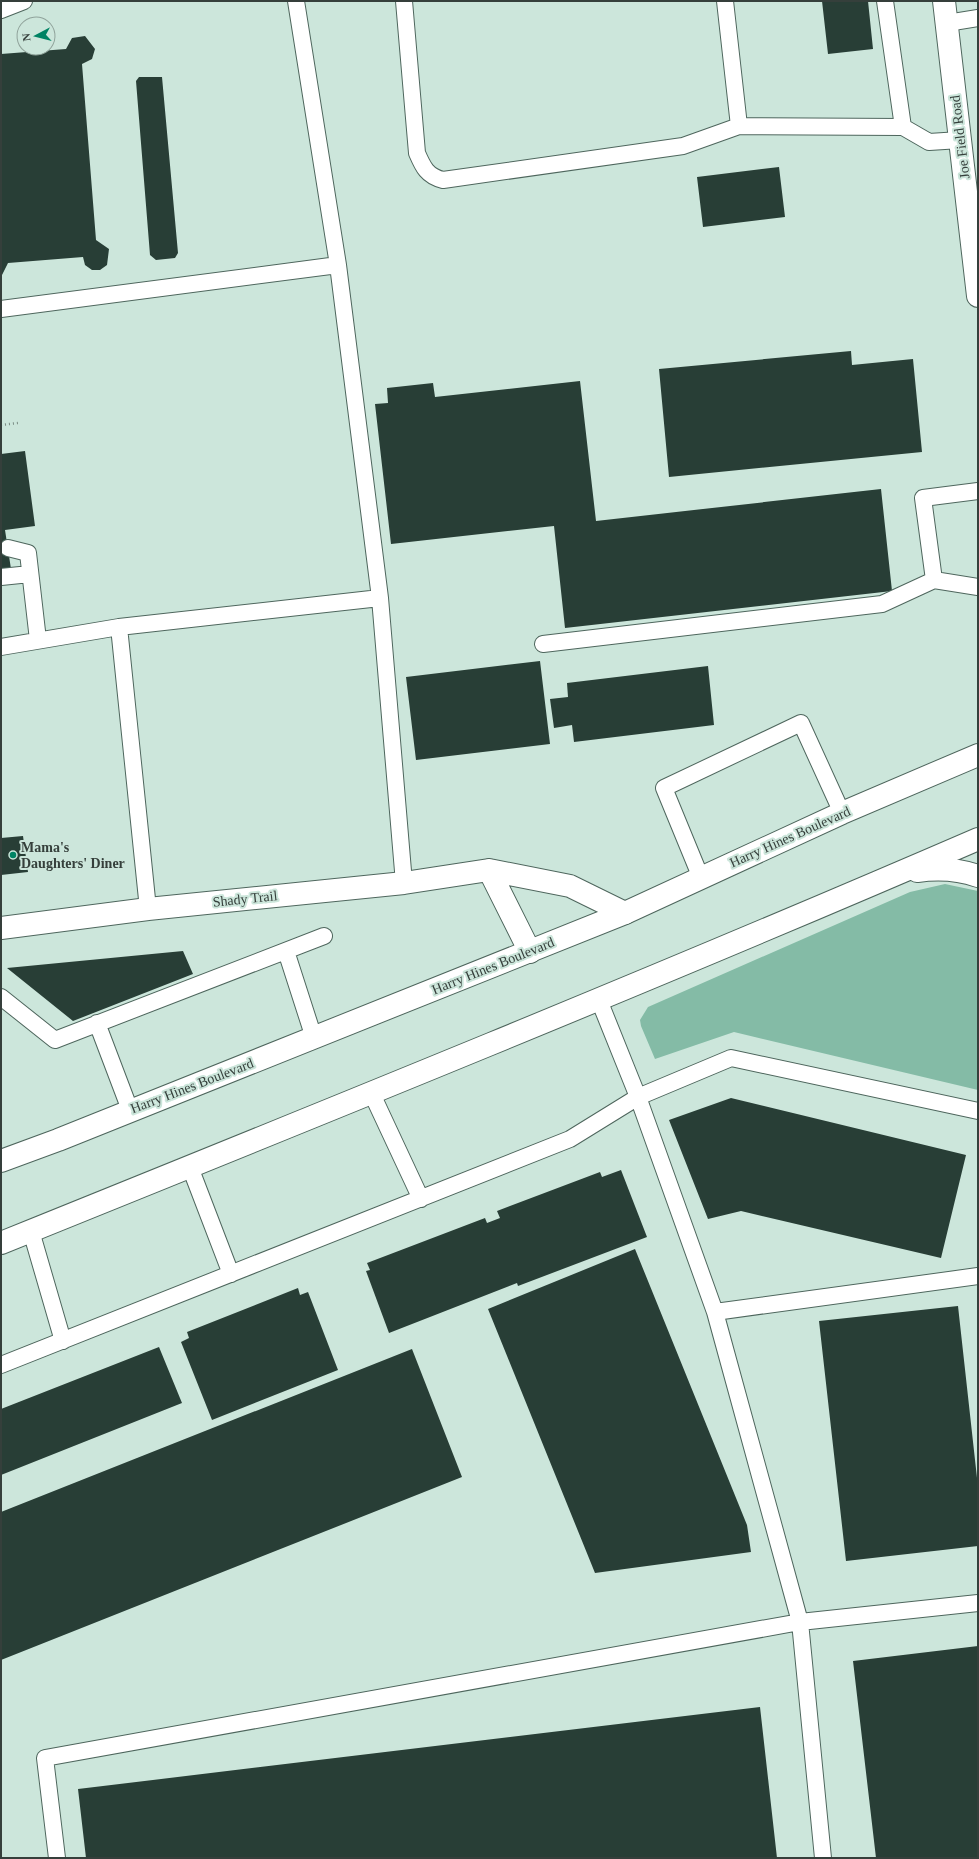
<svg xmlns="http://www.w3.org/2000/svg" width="979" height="1859" font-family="'Times New Roman',serif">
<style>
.green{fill:#84bba6}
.building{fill:#283e36}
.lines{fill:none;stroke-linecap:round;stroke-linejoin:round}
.service-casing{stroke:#4e665d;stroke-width:18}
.minor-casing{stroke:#4e665d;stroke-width:24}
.primary-casing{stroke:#4e665d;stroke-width:24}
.path{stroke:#798b83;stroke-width:2.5;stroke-dasharray:1 3;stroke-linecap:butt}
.service{stroke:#fff;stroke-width:16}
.minor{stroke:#fff;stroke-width:22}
.primary{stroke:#fff;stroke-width:22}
.poi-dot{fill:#008364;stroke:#cce6db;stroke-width:1.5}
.labels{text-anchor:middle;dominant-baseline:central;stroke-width:4;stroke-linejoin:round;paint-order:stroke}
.street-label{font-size:14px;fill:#353f3b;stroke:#cce6db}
.poi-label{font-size:14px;font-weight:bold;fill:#353f3b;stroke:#cce6db;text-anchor:start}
</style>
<rect width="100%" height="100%" fill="#cce6db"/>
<!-- green -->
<path class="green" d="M945,884L978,891V1090L734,1032L655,1059L641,1026L640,1020L648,1007L910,892Z"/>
<!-- building -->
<path class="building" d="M822,1H868L873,49L828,54Z
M85,36L95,49L92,59L82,64L96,240L109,249L107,265L100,270H92L85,265L83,257L8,263L1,277V54L66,49L72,38Z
M139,77H162L178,253L175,258L156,260L150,255L136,81Z
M779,167L785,217L703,227L697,177Z
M851,351L852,365L913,359L922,452L669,477L659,369Z
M580,381L596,521L881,489L892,591L565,628L554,526L391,544L375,404L388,403L387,388L433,383L435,397Z
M25,451L35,526L5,530L11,569L1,570V454Z
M540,661L550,744L416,760L406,677Z
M708,666L714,725L574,742L572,725L554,728L550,699L568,697L567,683Z
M23,836L28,872L1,875V838Z
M183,951L193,974L73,1021L7,968Z
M731,1098L966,1155L941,1258L741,1211L708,1219L669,1120Z
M621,1170L647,1237L518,1286L517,1283L389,1333L366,1271L370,1270L367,1263L485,1218L487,1223L500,1218L497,1211L600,1172L602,1177Z
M635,1249L747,1525L751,1552L595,1573L488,1309Z
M298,1288L300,1295L308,1292L338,1370L212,1420L181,1342L189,1338L187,1332Z
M958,1306L978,1487V1546L846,1561L819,1321Z
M159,1347L182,1403L1,1475V1409Z
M412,1349L462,1477L1,1660V1512Z
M978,1646V1858H876L853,1661Z
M760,1707L777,1858H86L78,1789Z"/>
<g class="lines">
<!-- service casing -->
<g class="service-casing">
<path id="service" d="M296,1L338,265L380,598L404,883
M404,1L417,153C423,167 427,176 443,180L683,146L739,126
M725,1L739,126L903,127L929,142L960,140
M885,1L903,127
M1,10L24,1
M947,23L978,18
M1,309L338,265
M8,548L28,553L38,640
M1,577L30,574
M934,580L923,498L978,491
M119,627L380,598
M543,644L882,604L934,580L978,587
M1,647L119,627L148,909
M701,878L664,788L801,723L842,813
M286,951L314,1038
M1,997L55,1040L324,936
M599,1000L638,1097L731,1058L978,1111
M97,1023L130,1110
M372,1094L421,1199
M190,1167L231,1274
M31,1231L63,1341
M978,1276L715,1312L800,1622L978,1603
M1,1365L570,1139L638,1097L715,1312
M57,1858L45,1758L800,1622L823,1858"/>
</g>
<!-- minor casing -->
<g class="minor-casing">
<path id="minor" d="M944,1L978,296
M489,870L530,952
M1,928L148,909L404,883L489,870L570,886L625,913"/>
</g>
<!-- primary casing -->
<g class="primary-casing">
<path id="primary" d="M917,871C938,868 958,869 978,876
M1,1161L58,1140L625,913L842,813L978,755
M1,1243C328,1111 654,979 978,839"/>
</g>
<!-- path -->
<path class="path" d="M1,425L18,423"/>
<!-- service -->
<use href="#service" class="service"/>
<!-- minor -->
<use href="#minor" class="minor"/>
<!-- primary -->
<use href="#primary" class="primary"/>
</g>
<!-- markers -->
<circle class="poi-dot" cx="13" cy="855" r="4"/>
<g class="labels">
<!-- street labels -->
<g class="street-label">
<text transform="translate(960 137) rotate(-97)">Joe Field Road</text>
<text transform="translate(790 837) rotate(-24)">Harry Hines Boulevard</text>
<text transform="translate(245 899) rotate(-6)">Shady Trail</text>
<text transform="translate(493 966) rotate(-22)">Harry Hines Boulevard</text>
<text transform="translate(192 1086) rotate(-21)">Harry Hines Boulevard</text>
</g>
<!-- poi labels -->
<g class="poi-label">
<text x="21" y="847">Mama's<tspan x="21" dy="16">Daughters' Diner</tspan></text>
</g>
</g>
<!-- border -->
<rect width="979" height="1859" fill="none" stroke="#353f3b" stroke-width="4"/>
<!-- north arrow -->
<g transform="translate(36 36) rotate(263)"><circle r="19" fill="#cce6db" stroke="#90a39b"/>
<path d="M0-3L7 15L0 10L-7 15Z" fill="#008364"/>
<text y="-6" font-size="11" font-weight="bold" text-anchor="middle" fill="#353f3b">N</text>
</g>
</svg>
